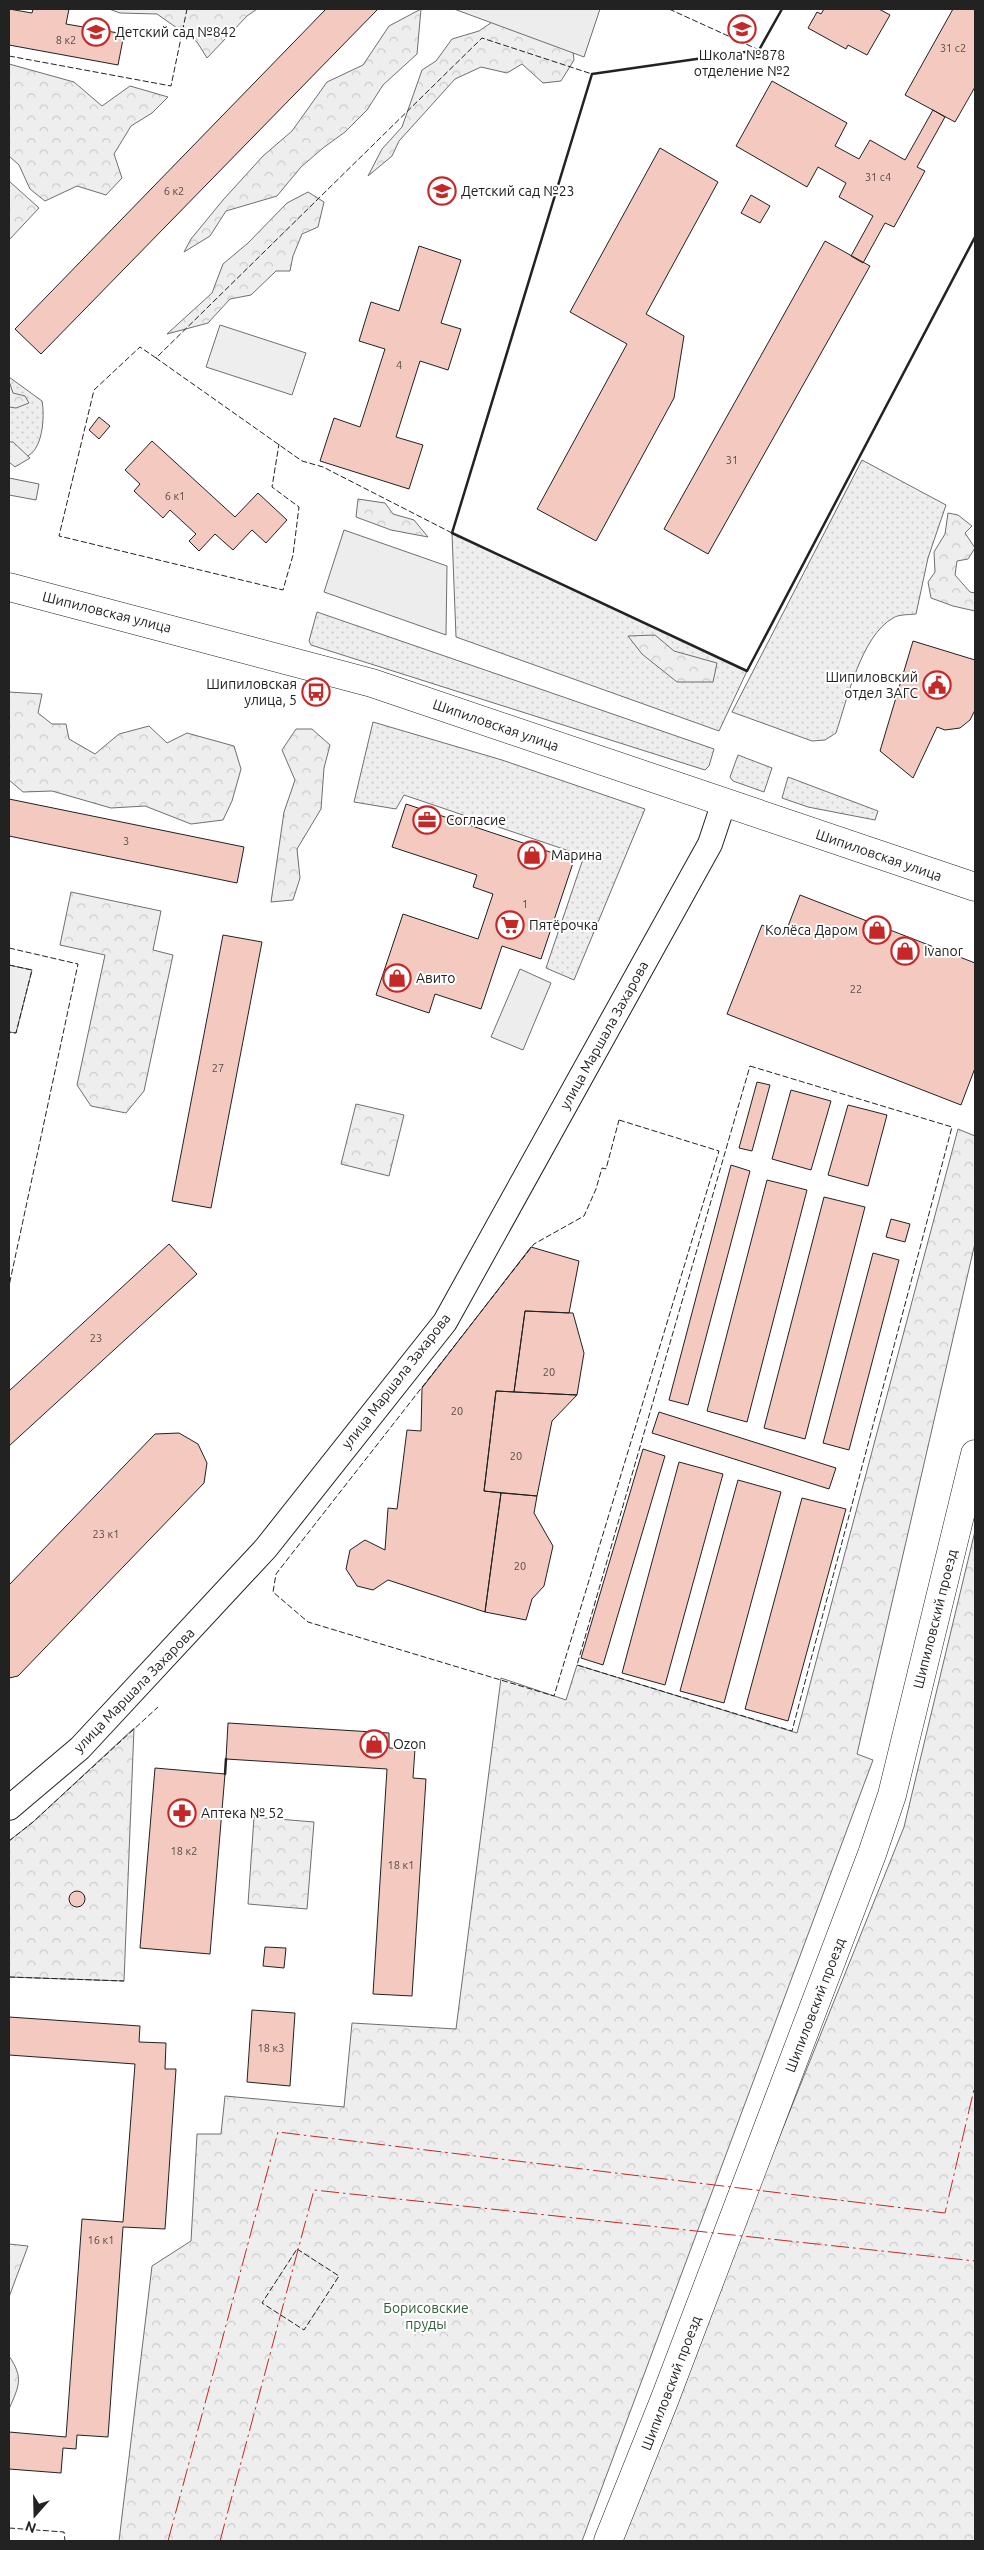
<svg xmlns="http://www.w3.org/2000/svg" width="984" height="2550" font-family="Ubuntu,sans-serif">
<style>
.grass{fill:url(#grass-dots);stroke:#6f6f6f}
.forest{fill:url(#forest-crowns);stroke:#6f6f6f}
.pitch{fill:#eee;stroke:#6f6f6f}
.parking{fill:#ededed;stroke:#6f6f6f}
.building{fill:#f3c9c0;stroke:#222}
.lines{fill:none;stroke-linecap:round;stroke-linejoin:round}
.tertiary-casing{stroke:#222;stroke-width:26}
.secondary-casing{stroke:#222;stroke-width:29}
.tertiary{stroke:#fff;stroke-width:24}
.secondary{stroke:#fff;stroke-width:28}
.fence{stroke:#222;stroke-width:1;stroke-dasharray:6 2.5;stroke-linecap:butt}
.wall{stroke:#222;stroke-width:2.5}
.power{stroke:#c62828;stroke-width:1;stroke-dasharray:18 4 2.5 4;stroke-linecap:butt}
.labels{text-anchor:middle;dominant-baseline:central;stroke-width:4;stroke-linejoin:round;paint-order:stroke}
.number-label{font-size:11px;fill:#564c4a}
.poi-label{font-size:14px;fill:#222;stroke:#fff;text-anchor:start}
.street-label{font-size:14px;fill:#222;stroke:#fff}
.park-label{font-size:14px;fill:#2f5e38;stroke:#fff}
</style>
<defs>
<pattern id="grass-dots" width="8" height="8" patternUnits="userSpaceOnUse" patternTransform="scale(1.25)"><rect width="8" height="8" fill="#eee"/><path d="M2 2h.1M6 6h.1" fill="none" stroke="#ccc" stroke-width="1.8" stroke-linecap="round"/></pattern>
<pattern id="forest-crowns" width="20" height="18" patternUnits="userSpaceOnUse" patternTransform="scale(1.25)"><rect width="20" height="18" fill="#eee"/><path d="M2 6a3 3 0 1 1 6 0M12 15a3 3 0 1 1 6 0" fill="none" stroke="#ccc"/></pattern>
</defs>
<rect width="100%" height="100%" fill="#fff"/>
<!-- grass -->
<path class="grass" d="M9,377L42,401C45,416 43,452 25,457C20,459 13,457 9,457Z
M862,460L946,505L928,558L916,614C909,615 899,614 893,618C861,636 847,700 836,733L825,740L812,741L732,712Z
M452,533L747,671L719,731L456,637Z
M317,612L714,749L709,766L705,770L311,645L309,641Z
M373,722L502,760L645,809L574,980L546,968L584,856L404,795L396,809L354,802Z
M738,755L772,768L764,792L733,781L730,777Z
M788,777L878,811L875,820L808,807L782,798Z"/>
<!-- forest -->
<path class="forest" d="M109,9H257L247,16L207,58L197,42L157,14L120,13Z
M421,9L417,54L383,85L367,110L345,132L323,148L301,167L277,196L226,211L210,236L184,252L191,239L223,200L263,156L292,131L327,82L363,65L389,26Z
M495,20L572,43L574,60L561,81L543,83L522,64L507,73L481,67L455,79L399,141L392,156L368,176L382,149L402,127L422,70L436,61L452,39L479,31Z
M9,64L74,82L102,106L130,86L168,97L152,113L131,126L114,154L122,178L106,195L77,186L45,201L30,189L19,165L9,156Z
M9,181L39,208L9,240Z
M308,192L324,202L318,227L302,234L293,256L290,271H276L251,295L230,299L208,323L167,334L212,293L223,264L248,243L287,203Z
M9,381L13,393L25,396L29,403L16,408L9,407Z
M9,442H13L30,458L15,467L9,462Z
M358,499L385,503L393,514L414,520L428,537L391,530L356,517Z
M948,513L958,515L972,526L965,533L975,548L968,559L957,561L955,575L970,592L975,593V611L953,606L931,598L928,582L935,572L934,552L945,534Z
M655,635L674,651L717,663L713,682H677L642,654L628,636Z
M9,692L42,694L38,713L52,724H66L69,739L95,754L119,734L149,726L167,743L187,733L234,746L241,769L232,801L223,820L191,824L145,806L111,808L52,791L23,792L9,780Z
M296,729H312L330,745L324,768L321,809L297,849L300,878L293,900L271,902L284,812L295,780L282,750Z
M71,892L161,911L153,950L173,955L144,1091L126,1113L91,1106L77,1085L105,955L60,945Z
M356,1104L404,1115L389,1176L341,1164Z
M958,1129L975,1136V1243L857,1754L873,1760L582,2541H119L152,2266L191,2241L197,2134H221L225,2096L344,2107L352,2023L456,2029L501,1678L566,1700L577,1665L797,1733Z
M975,1531V2541H617L904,1827Z
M134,1728L124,1981L9,1977V1841L33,1822Z
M254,1817L314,1822L307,1909L248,1904Z
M9,2244L28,2246L9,2297Z
M9,2356C24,2378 19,2386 9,2409Z"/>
<!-- pitch -->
<path class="pitch" d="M220,325L306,353L292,395L206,367Z
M9,965L32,970L16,1033L9,1032Z"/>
<!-- parking -->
<path class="parking" d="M454,9H600L584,57Z
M9,478L39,484L36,500L9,495Z
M344,530L447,566L446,635L324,592Z
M520,969L551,983L523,1050L491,1037Z"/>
<!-- building -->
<path class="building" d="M9,9L32,13L33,9H69L66,24L124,34L118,65L9,45Z
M326,9H378L41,354L15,329Z
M824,9H879L890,15L867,55L848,45L846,49L808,28L817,12L821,14Z
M953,9H975V87L955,122L905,95Z
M772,81L847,123L835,146L859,159L870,140L905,160L933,110L945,117L917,167L925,171L894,227L885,223L863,263L851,256L873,216L839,197L846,183L818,167L807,187L736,146Z
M660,148L718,182L646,314L684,336L674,398L596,541L537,509L627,344L570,312Z
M751,195L770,206L760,223L741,213Z
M825,241L870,266L708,554L664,529Z
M419,246L461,260L441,323L461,329L448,370L420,361L396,437L423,445L409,489L320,461L334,418L360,427L385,349L359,341L371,302L399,311Z
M99,417L110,426L99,439L89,430Z
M152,441L235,517L258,493L287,520L266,543L252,530L233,550L215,534L199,551L189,541L196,534L170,510L163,518L134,491L140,484L125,470Z
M913,641L975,660V710L970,720L960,728L945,730L937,727L913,778L880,751Z
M9,799L244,847L237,883L9,836Z
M406,804L574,860L541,959L502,946L481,1009L435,994L429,1013L376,995L403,914L478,939L493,894L473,887L477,875L392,847Z
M800,895L975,963V1068L961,1105L727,1014L762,925L785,934Z
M223,935L262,942L211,1208L172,1201Z
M757,1082L770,1085L752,1151L739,1148Z
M791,1090L831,1101L811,1170L772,1159Z
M848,1105L887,1115L868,1186L828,1175Z
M731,1165L750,1171L688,1405L669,1400Z
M767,1180L807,1190L747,1422L707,1411Z
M824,1197L865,1207L805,1439L764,1428Z
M891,1219L910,1224L905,1242L886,1237Z
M169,1244L197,1274L9,1446V1391Z
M531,1247L579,1261L569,1313L525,1311L514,1392L496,1391L484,1491L501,1493L485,1612L388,1580L373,1590L357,1586L346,1569L350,1550L365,1540L385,1550L388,1508L397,1509L407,1430L421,1431L422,1388Z
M873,1253L899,1260L849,1450L823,1443Z
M525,1311L573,1313L584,1353L577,1395L514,1392Z
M496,1391L577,1395L552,1421L537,1496L484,1491Z
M659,1412L836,1468L829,1489L652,1433Z
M179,1433L198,1444L207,1463L204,1483L18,1676L9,1678V1585L155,1434Z
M643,1449L665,1456L603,1665L581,1658Z
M679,1462L723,1474L665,1685L622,1673Z
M738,1480L781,1492L724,1703L680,1691Z
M501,1493L537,1496L534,1513L553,1546L544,1586L532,1599L526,1620L485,1612Z
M802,1498L846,1509L788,1721L745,1709Z
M228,1723L389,1733V1748L415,1749L413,1778L426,1779L412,1996L373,1994L387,1769L226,1759Z
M155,1768L225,1774L210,1954L140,1948Z
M69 1899a8 8 0 1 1 16 0a8 8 0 1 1-16 0Z
M265,1947L286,1948L284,1968L263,1966Z
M252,2010L295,2013L290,2086L247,2082Z
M9,2017L140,2026L139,2042L166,2043L165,2069H176L165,2229L123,2227L108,2437L77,2435L76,2449L63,2448L61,2473L9,2469V2432L66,2437L82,2219L123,2222L135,2064L9,2055Z"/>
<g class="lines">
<!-- tertiary casing -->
<g class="tertiary-casing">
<path id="tertiary" d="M9,1808L80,1748L266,1548L445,1322L710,844L724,802"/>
</g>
<!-- secondary casing -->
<g class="secondary-casing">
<path id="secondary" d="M9,587L372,683L975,887
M608,2541L664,2401L872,1854L892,1795L975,1454"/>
</g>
<!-- tertiary -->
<use href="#tertiary" class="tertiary"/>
<!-- secondary -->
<use href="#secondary" class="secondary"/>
<!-- fence -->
<path class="fence" d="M669,9L759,50
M9,56L171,86L187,9
M156,358L140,347L94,390L59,536L283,590L293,555L299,507L272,487L279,444
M452,533L323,467L302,461L156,358L482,38L592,74
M9,948L78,964L9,1286
M9,965L32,970L16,1033L9,1032
M750,1066L952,1127L792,1731L577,1665Z
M619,1120L719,1151L554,1696L308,1622L273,1592L276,1574L534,1244L584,1216L596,1189L602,1168L606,1169Z
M9,1841L33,1822L158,1707
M9,1977L124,1981
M297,2249L339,2276L304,2330L262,2303Z
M9,2528L64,2532L65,2541"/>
<!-- wall -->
<path class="wall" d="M782,9L759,50L592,74L452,533L747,671L975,237
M225,1774L226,1759"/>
<!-- power -->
<path class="power" d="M168,2541L278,2132L945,2213L975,2085
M220,2541L314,2190L975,2261"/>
</g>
<!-- icons -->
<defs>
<g id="school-ring" transform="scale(1.4375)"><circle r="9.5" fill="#fff" stroke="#c62828" stroke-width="1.5"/><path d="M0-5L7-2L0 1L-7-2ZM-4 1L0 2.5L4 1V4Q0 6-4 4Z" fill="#c62828"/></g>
<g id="civic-ring" transform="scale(1.4375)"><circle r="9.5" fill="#fff" stroke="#c62828" stroke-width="1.5"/><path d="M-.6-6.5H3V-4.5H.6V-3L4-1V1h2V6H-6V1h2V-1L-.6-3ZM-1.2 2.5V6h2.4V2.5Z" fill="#c62828"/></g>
<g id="bus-ring" transform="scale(1.4375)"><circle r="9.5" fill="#fff" stroke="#c62828" stroke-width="1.5"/><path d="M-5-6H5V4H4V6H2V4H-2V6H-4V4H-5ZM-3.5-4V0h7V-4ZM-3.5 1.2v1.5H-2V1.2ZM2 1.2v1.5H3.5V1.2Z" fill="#c62828"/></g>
<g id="office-ring" transform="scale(1.4375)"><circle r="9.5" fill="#fff" stroke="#c62828" stroke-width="1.5"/><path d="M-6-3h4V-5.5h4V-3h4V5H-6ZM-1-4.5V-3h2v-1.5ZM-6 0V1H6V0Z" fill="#c62828"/></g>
<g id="shop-ring" transform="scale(1.4375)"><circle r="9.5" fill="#fff" stroke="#c62828" stroke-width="1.5"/><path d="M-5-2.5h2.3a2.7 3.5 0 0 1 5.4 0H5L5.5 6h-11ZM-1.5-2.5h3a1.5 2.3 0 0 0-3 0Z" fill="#c62828"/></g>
<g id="supermarket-ring" transform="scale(1.4375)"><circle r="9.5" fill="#fff" stroke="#c62828" stroke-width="1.5"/><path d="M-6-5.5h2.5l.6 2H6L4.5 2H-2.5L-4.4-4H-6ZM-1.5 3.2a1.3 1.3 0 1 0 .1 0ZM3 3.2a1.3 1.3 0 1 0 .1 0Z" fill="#c62828"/></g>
<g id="pharmacy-ring" transform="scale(1.4375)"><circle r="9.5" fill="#fff" stroke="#c62828" stroke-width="1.5"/><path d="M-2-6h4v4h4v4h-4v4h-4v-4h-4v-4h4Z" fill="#c62828"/></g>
</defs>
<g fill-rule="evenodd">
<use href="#school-ring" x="742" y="29"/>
<use href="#school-ring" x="96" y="32"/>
<use href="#school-ring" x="442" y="191"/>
<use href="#civic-ring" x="937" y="685"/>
<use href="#bus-ring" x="316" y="692"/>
<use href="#office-ring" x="427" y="820"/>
<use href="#shop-ring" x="532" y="855"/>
<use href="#supermarket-ring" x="510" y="925"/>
<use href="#shop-ring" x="877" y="930"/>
<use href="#shop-ring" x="905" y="951"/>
<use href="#shop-ring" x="397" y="978"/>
<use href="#shop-ring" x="374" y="1744"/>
<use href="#pharmacy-ring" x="182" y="1813"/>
</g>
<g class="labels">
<!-- number labels -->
<g class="number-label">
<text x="66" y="40">8 к2</text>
<text x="953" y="48">31 с2</text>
<text x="878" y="177">31 с4</text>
<text x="174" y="191">6 к2</text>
<text x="399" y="365">4</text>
<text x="732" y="460">31</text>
<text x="175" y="496">6 к1</text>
<text x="126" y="841">3</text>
<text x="525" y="904">1</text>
<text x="856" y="989">22</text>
<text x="218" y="1068">27</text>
<text x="96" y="1338">23</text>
<text x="549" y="1372">20</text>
<text x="457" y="1411">20</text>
<text x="516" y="1456">20</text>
<text x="106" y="1534">23 к1</text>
<text x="520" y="1566">20</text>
<text x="184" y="1851">18 к2</text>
<text x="401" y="1865">18 к1</text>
<text x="271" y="2048">18 к3</text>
<text x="101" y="2240">16 к1</text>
</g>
<!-- poi labels -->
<g class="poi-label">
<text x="115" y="32">Детский сад №842</text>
<text x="742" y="55" text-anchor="middle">Школа №878<tspan x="742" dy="16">отделение №2</tspan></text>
<text x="461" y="191">Детский сад №23</text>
<text x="918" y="677" text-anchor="end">Шипиловский<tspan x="918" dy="16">отдел ЗАГС</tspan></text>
<text x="297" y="684" text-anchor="end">Шипиловская<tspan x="297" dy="16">улица, 5</tspan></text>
<text x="446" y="820">Согласие</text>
<text x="551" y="855">Марина</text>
<text x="529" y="925">Пятёрочка</text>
<text x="858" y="930" text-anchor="end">Колёса Даром</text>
<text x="924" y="951">Ivanor</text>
<text x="416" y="978">Авито</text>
<text x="393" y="1744">Ozon</text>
<text x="201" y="1813">Аптека № 52</text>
</g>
<!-- street labels -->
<g class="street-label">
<text transform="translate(107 612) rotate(14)">Шипиловская улица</text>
<text transform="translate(496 725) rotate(19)">Шипиловская улица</text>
<text transform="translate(879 855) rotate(19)">Шипиловская улица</text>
<text transform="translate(604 1035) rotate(-61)">улица Маршала Захарова</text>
<text transform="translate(396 1381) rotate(-52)">улица Маршала Захарова</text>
<text transform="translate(935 1619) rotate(-76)">Шипиловский проезд</text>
<text transform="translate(134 1690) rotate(-46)">улица Маршала Захарова</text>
<text transform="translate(815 2005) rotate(-69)">Шипиловский проезд</text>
<text transform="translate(671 2383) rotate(-69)">Шипиловский проезд</text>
</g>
<!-- park labels -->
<g class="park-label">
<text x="426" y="2308">Борисовские<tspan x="426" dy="16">пруды</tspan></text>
</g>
</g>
<!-- border -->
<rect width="984" height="2550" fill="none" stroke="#222222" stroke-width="20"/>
<!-- north arrow -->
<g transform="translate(35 2515) rotate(200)" stroke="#ffffff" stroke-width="4" paint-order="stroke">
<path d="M0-4L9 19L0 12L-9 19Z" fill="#222222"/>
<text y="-8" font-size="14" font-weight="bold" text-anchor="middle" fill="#222222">N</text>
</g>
</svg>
